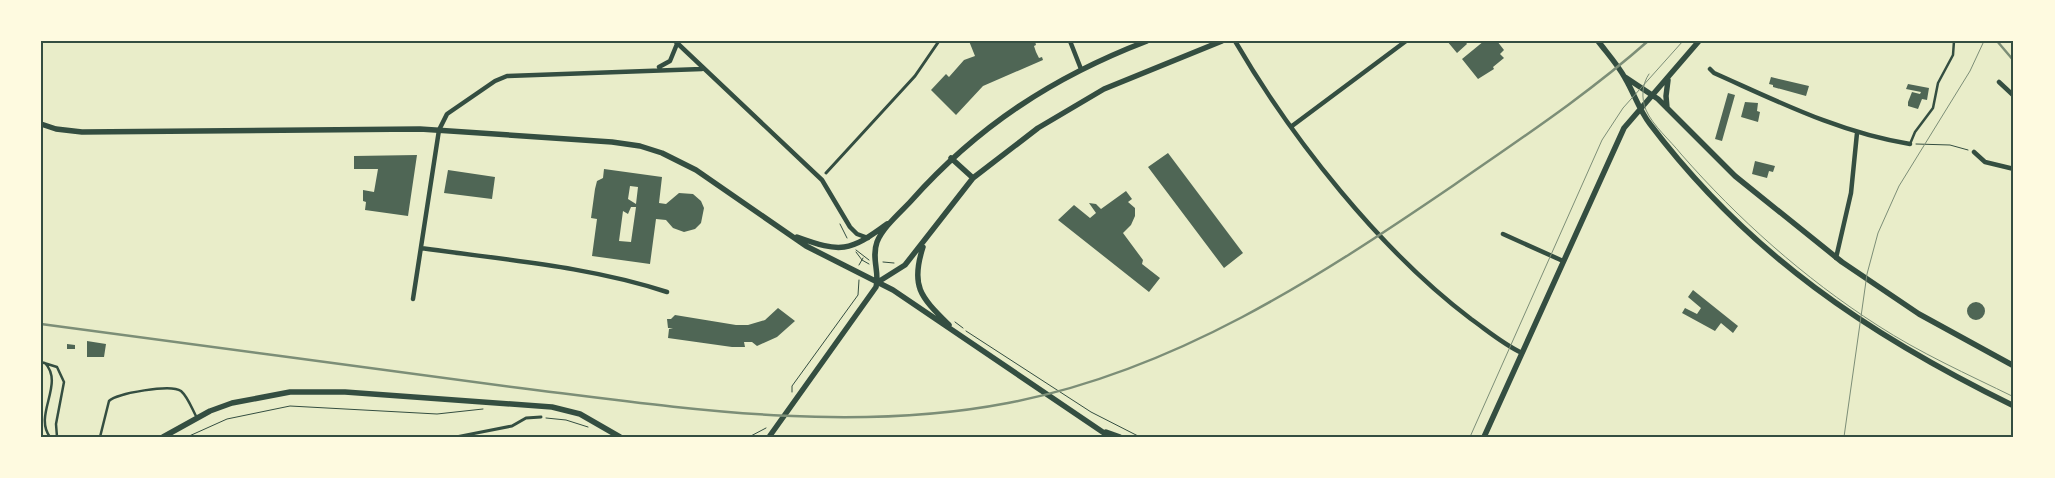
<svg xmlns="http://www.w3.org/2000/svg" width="2055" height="478" font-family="Georgia,serif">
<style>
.building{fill:#4f6655;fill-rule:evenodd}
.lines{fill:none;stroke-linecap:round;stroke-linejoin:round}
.path{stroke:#344e41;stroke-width:1}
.service{stroke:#344e41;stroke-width:2.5}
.pedestrian{stroke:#344e41;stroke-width:3}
.minor{stroke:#344e41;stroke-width:4.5}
.tertiary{stroke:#344e41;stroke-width:5.5}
.tram{stroke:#7c8e77;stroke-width:1}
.rail{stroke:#7c8e77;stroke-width:2.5}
.neatline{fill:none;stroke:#344e41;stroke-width:2}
</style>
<rect width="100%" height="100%" fill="#e9edc9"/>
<!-- building -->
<path class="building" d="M969,41H1035L1036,45L1034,46L1036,52L1039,58L1042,57L1043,60L983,86L956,115L931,90L946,74L949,77L964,60L975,56Z
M1447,41H1465L1467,44L1457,53Z
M1484,41H1497L1504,50L1500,54L1504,58L1493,67L1494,69L1478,79L1462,59Z
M1771,77L1809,86L1806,96L1773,87V85L1769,84Z
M1908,84L1929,88L1927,100L1922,99L1918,109L1908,106V102L1912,92L1920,94L1921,92L1906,89Z
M1728,93L1735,95L1722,141L1715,139Z
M1745,102L1758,103L1757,111L1760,112L1758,122L1741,117Z
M1168,153L1243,253L1224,268L1148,167Z
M417,155L408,216L365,210L366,202L363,201V190L374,192L378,169H354V156Z
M1755,161L1775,166L1773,172L1769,171L1767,178L1752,174Z
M604,169L662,177L659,203L666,204L679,193L693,194L701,201L704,208L701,223L695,229L684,232L673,228L666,220L656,219L650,264L592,256L597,219L591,218L595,189L597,181L603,178ZM630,186L638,187L636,204L628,199ZM631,207H636L631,242L619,241L623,211L628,214Z
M448,170L495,177L492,199L444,193Z
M1126,191L1132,199L1128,202L1135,208V216L1131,225L1123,233L1143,260L1142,264L1160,278L1149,292L1058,220L1074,205L1090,218L1096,213L1089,203L1096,204L1101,209Z
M1693,290L1738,326L1733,333L1721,323L1715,331L1682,313L1685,308L1697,314L1701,308L1688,297Z
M1967 311a9 9 0 1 1 18 0a9 9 0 1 1-18 0Z
M778,308L795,321L777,337L757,346L752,342H744L745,347H732L668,338L669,329L673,328H668L667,319H671L675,315L736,325H748L765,320Z
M87,341L106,344L104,357H87Z
M67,344L75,345V349H67Z"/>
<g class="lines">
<!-- path -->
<path class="path" d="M1916,144L1950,145L1968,150
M840,224L847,238
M856,250L869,260
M856,252L862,260L869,264
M883,262L894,263
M859,265L863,258
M955,322L963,328
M966,331L1091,412L1140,437
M792,392V386L858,295L859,280
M546,418L566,420L588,427
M187,437L227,419L290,406L437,414L483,409
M749,437L766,428"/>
<!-- service -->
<path class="service" d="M1910,144L1915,132L1933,108L1938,83L1953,55L1954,41
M41,362L57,367L64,382L56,424L57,437
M45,363C65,384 33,415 50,437
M100,437L109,401C117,393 171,384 181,391C188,397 192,409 197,418"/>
<!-- pedestrian -->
<path class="pedestrian" d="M826,173L915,76L939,41
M456,437L512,426L526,418L541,417"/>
<!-- minor -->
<path class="minor" d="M675,41L822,180L850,227L857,234L868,238
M1070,41L1081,69
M1235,41C1292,139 1381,251 1471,319C1488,331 1503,344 1522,353
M659,67L670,61L677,44
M1710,69L1714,73C1777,101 1840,133 1910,144
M1999,82L2014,96
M1292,126L1406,41
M1974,152L1985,162L2014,169
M1503,234L1563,261
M421,248C504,260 588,266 667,292
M1836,258L1851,193L1857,133
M413,299L439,130L447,114L495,81L507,76L702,69"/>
<!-- tertiary -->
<path class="tertiary" d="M1598,41C1607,53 1618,65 1625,78C1634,93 1639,110 1650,124C1749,255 1869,335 2014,406
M1625,77L1658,99L1735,176L1842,262L1919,314L2014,366
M1667,108L1666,96L1668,80
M41,124L56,129L82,132L420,129L612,142L640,146L662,153L696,170L806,246L893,290L1110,437
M951,158L973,178
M797,237C841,253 849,252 887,224
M923,247C910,287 921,297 949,325
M878,282L905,265L973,178L1038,128L1104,89L1222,41
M1106,432L1120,437
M163,437L210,411L232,403L290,392H345L552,407L580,414L620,437
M769,437L876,287C880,273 871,258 877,242C883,227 900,213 911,201C978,126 1053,77 1147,41
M1484,437L1624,128L1699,41"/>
<!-- tram -->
<path class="tram" d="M1649,74C1642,84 1641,98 1646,110C1653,126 1670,140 1681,154C1738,219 1804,278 1877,325C1920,353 1967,374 2014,397
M1470,437L1602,140L1623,108L1683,41
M1844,437L1867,274L1878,233L1899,186L1970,71L1984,41"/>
<!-- rail -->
<path class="rail" d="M1997,41L2014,61
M41,324C201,345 360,367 520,388C681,408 847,434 1008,403C1175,371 1316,279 1454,185C1520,139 1587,95 1648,41"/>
</g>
<!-- border -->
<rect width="2055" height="478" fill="none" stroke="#fefae0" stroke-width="85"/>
<rect x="42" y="42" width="1970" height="394" class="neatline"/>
</svg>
